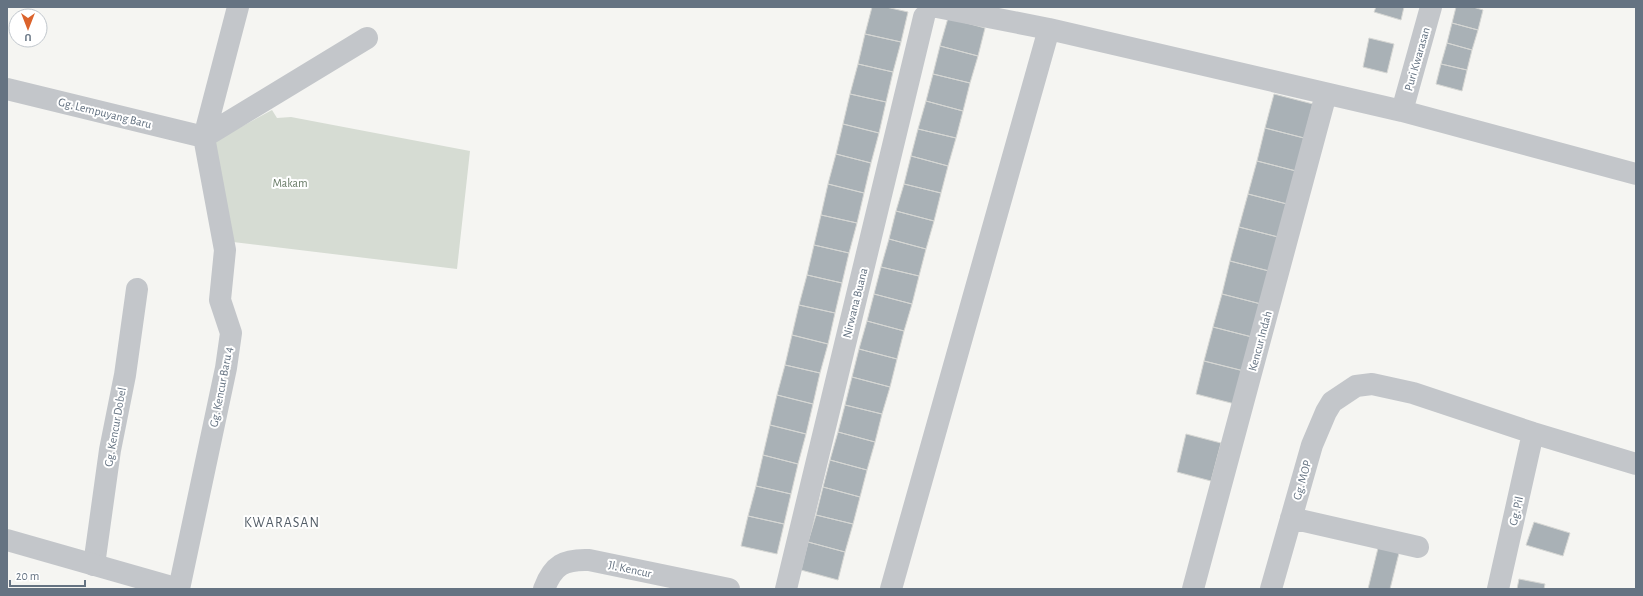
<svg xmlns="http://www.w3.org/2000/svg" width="1643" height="596" font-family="'Alegreya Sans',sans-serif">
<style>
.green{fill:#d6dcd3}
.building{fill:#a9b1b6;stroke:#d6d7d4}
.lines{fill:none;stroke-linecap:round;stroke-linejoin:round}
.minor{stroke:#c3c6ca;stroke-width:22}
.tertiary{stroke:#c3c6ca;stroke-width:22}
.labels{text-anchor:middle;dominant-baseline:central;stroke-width:4;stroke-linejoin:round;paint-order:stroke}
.street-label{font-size:12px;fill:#657382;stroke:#fff}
.park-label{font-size:12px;fill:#667964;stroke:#fff}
.quarter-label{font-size:14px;letter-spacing:1px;fill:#535d67;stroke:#fff}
</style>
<rect width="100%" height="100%" fill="#f5f5f2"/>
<!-- green -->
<path class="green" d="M272,110L277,118L291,117L470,151L457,269L233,242L213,142Z"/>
<!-- building -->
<path class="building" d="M872,7H886L908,12L901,42L865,34Z
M1376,7H1404L1401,20L1374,12Z
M1456,7H1473L1483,10L1478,30L1452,23Z
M948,18L985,28L978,56L940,46Z
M1452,23L1478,30L1472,50L1447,43Z
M865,34L901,42L893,72L858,64Z
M1369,38L1394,44L1387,73L1363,67Z
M1447,43L1472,50L1467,70L1441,64Z
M940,46L978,56L970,83L933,74Z
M858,64L893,72L886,102L850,94Z
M1441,64L1467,70L1462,91L1436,84Z
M933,74L970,83L963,111L926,101Z
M850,94L886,102L879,133L843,124Z
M1274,94L1313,104L1304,138L1265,128Z
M926,101L963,111L956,138L918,129Z
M843,124L879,133L871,163L836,154Z
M1265,128L1304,138L1296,171L1257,161Z
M918,129L956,138L948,166L911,156Z
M836,154L871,163L864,193L828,184Z
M911,156L948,166L941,193L904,184Z
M1257,161L1296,171L1287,204L1248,194Z
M828,184L864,193L857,223L821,215Z
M904,184L941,193L934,221L896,211Z
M1248,194L1287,204L1278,237L1239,227Z
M896,211L934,221L926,249L889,239Z
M821,215L857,223L849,253L814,245Z
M1239,227L1278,237L1269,271L1230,261Z
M889,239L926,249L919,276L881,267Z
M814,245L849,253L842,283L807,275Z
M1230,261L1269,271L1261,304L1222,294Z
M881,267L919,276L912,304L874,294Z
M807,275L842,283L835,313L799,305Z
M874,294L912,304L904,331L867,321Z
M1222,294L1261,304L1252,337L1213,327Z
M799,305L835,313L828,344L792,335Z
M867,321L904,331L897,359L859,349Z
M1213,327L1252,337L1244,371L1204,361Z
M792,335L828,344L820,373L785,365Z
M859,349L897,359L890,387L852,377Z
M1204,361L1244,371L1235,404L1196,394Z
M785,365L820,373L813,404L777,395Z
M852,377L890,387L882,414L845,405Z
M777,395L813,404L806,434L770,425Z
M845,405L882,414L875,442L838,432Z
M770,425L806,434L798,464L763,455Z
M838,432L875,442L867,470L830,460Z
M1186,434L1221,443L1211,481L1177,472Z
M763,455L798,464L791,494L756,486Z
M830,460L867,470L860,497L823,487Z
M756,486L791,494L784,524L748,516Z
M823,487L860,497L853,524L816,515Z
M816,515L853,524L845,552L808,542Z
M748,516L784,524L777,554L741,546Z
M1534,522L1570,533L1563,556L1526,545Z
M808,542L845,552L838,580L801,570Z
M1379,544L1400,549L1390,589H1368Z
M1519,579L1545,584L1544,589H1517Z"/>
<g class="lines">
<!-- minor -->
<path class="minor" d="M937,7L1049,29L1402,111L1636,174
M7,89L204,137
M1402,111L1431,7
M204,137L367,38
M1291,518L1418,547
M94,565L110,450L125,375L137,289
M179,589L226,368L231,333L220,300L225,250L204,137L238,7
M786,589L924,17
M891,589L1049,29
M1193,589L1326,94
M1271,589L1312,445L1326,412L1332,402L1356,386L1372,384L1413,393L1533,433L1636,464
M1498,589L1533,433"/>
<!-- tertiary -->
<path class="tertiary" d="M7,540L179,589
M544,589C553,565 564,559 589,560L729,589"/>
</g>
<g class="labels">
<!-- street labels -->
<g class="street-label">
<text transform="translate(1417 59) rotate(-74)">Puri Kwarasan</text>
<text transform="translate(105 113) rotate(14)">Gg. Lempuyang Baru</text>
<text transform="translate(855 303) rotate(-76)">Nirwana Buana</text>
<text transform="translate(1260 341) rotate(-75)">Kencur Indah</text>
<text transform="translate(221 387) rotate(-79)">Gg. Kencur Baru 4</text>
<text transform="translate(115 427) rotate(-80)">Gg. Kencur Dobel</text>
<text transform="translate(1302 480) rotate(-74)">Gg. MOP</text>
<text transform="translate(1516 511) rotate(-77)">Gg. Pil</text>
<text transform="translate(630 569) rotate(12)">Jl. Kencur</text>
</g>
<!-- park labels -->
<g class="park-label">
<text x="290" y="183">Makam</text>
</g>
<!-- quarter labels -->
<g class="quarter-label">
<text x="282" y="523">KWARASAN</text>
</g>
</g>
<!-- border -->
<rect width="1643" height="596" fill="none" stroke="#657382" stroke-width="16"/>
<!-- north arrow -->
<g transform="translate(28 28) rotate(180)"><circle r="19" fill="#ffffff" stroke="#c1c7cd"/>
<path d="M0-3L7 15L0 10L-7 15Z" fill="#db632c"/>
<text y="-6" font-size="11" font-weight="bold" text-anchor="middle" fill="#657382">U</text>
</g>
<!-- scale -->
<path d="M10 580v6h75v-6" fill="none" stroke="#657382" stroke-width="2"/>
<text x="16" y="580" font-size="12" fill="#657382" stroke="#ffffff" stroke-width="3" paint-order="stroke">20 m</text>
</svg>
